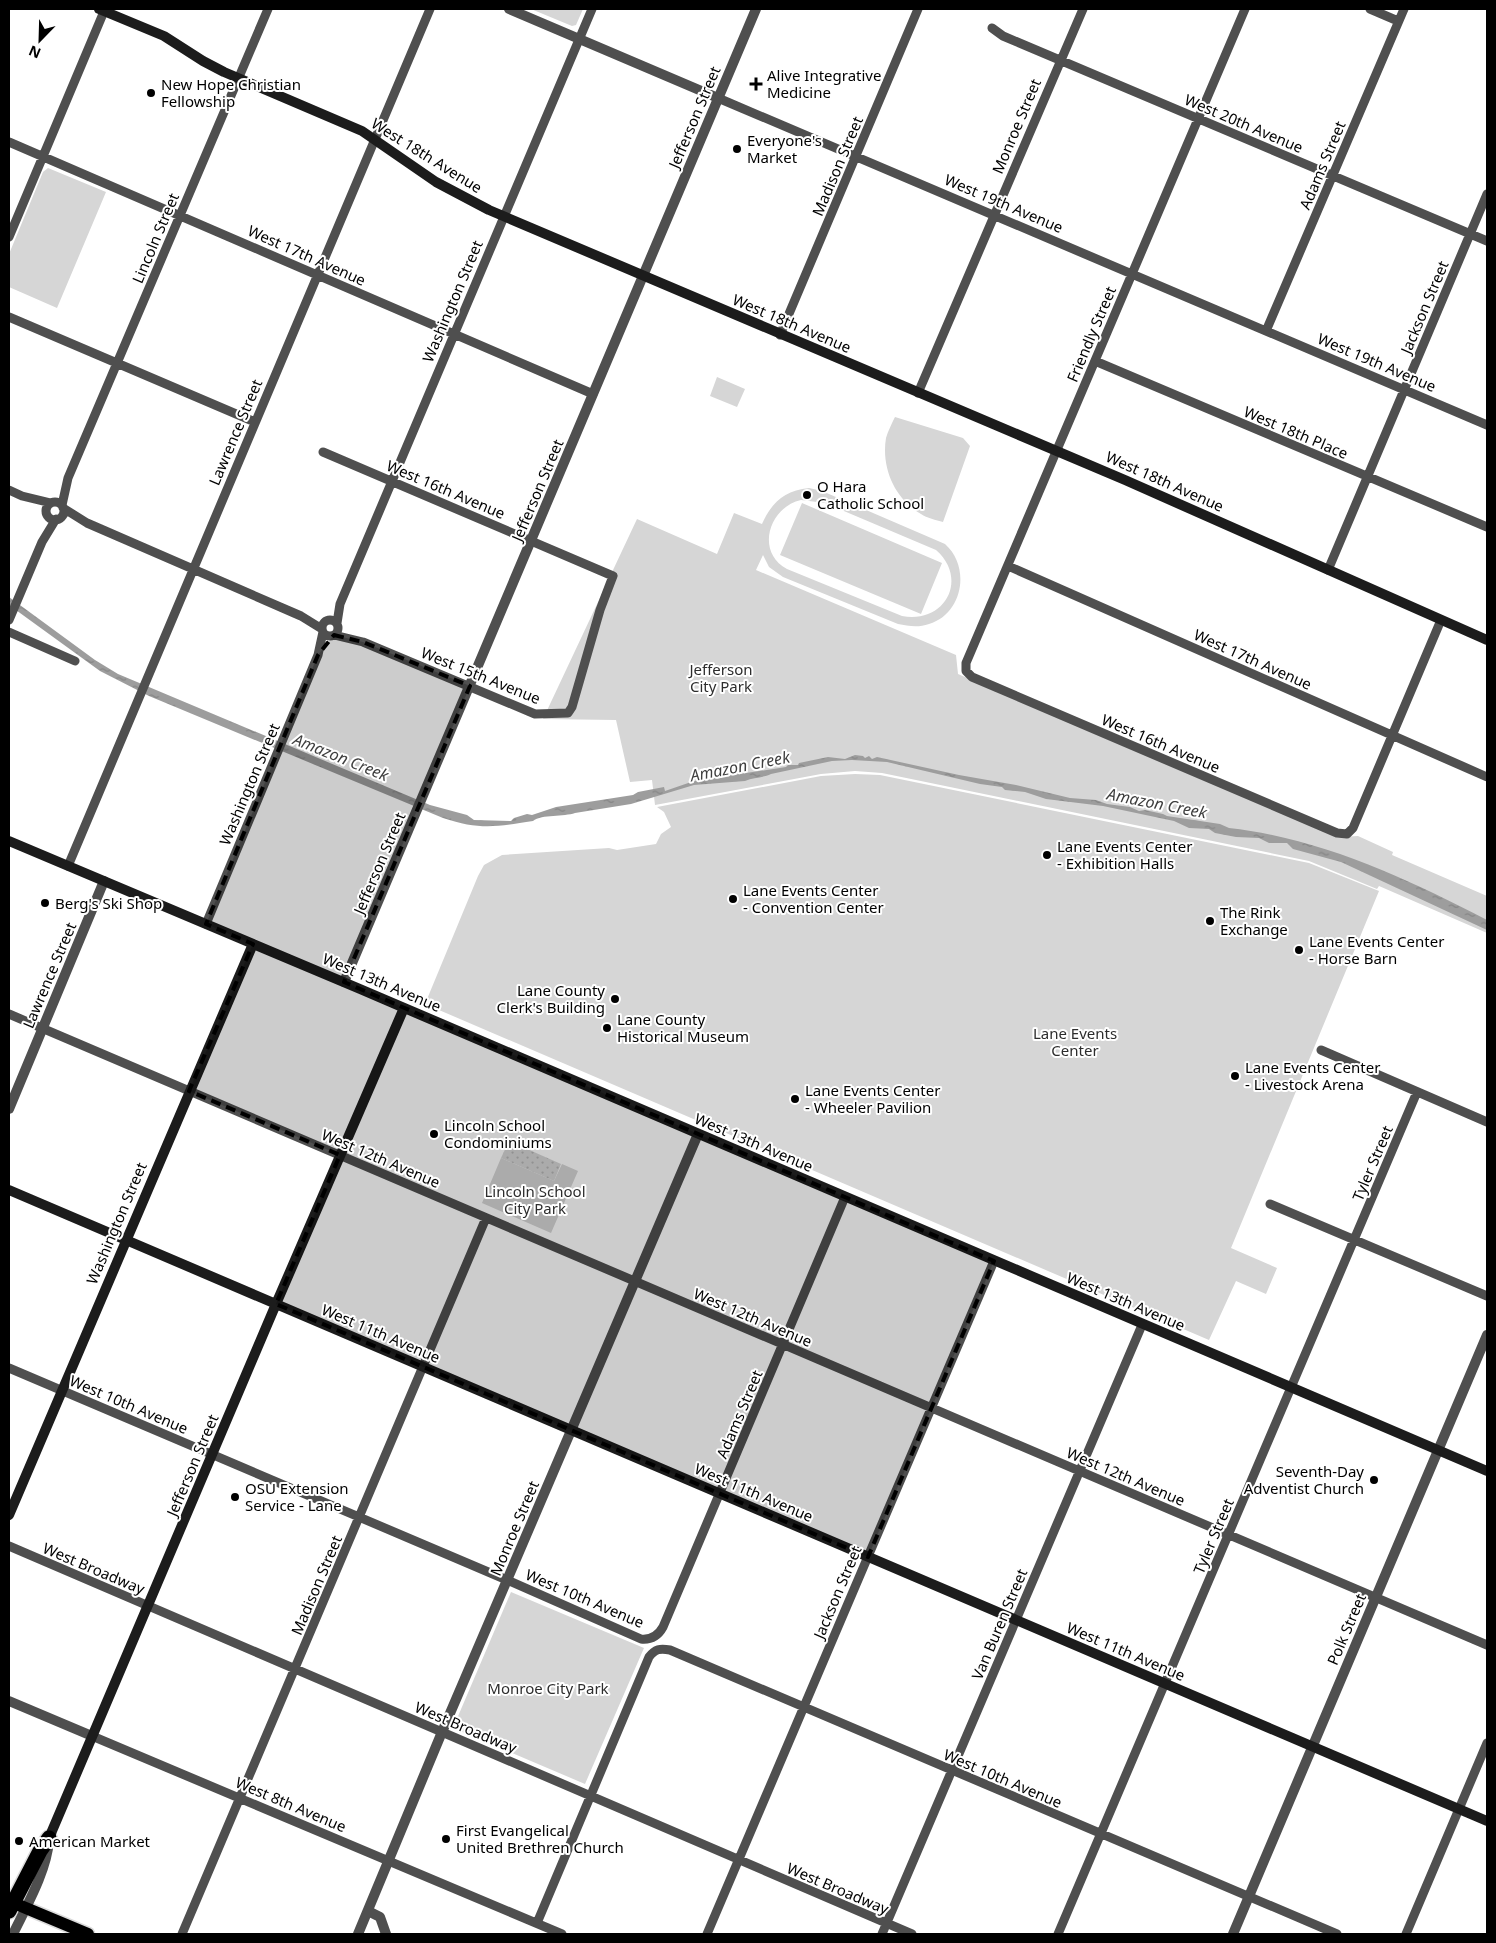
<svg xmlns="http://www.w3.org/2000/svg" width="1496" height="1943" font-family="'Noto Sans',sans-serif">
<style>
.park{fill:#d6d6d6;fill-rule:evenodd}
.garden{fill:url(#garden-dots)}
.water{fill:url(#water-ripples)}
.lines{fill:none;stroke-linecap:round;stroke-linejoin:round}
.primary-casing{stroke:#dbdbdb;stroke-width:15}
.motorway-casing{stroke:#dbdbdb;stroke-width:18}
.minor{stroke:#4f4f4f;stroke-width:9}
.tertiary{stroke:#4f4f4f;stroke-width:10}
.secondary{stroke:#1c1c1c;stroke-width:10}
.primary{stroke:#000;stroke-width:12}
.motorway{stroke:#000;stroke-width:15}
.marked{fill:#000;fill-opacity:0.2;stroke:#000;stroke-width:4;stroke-dasharray:10 6;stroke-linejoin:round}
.poi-dot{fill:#000;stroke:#fff;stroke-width:2}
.labels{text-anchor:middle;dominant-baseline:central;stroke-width:4;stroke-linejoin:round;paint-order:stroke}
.poi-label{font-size:15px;fill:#000;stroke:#fff;text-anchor:start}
.street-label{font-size:15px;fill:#000;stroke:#fff}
.park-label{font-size:15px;fill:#2d2d2d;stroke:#fff}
.water-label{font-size:16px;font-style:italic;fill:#3e3e3e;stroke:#fff}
</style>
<defs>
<pattern id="garden-dots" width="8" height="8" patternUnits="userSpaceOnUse" patternTransform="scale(1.25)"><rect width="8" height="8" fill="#d6d6d6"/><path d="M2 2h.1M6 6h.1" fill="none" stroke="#b6b6b6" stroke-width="1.8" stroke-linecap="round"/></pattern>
<pattern id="water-ripples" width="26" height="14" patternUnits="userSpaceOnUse" patternTransform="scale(1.25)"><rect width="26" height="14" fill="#9d9d9d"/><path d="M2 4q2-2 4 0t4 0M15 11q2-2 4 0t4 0" fill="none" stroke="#858585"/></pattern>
</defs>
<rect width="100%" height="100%" fill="#fff"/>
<!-- park -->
<path class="park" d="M531,9H583L576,25L572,26Z
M48,168L106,192L57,308L9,287V254L43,172Z
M717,377L745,389L737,407L710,396Z
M895,417L963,438L970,446L943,522C936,520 927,518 921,514C895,499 881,468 886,438C888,431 892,423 895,417Z
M809,488L822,491L945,544C971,567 963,614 929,624C918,628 908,626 898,624L783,577L769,567L763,555L756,570L956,655L958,674L1339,837L1358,836L1393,852L1392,855L1487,896V933L1379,886L1377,889L1309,861L882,773L855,771L821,774L655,805L652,780L630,782L616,720L543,719L637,519L717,554L734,513L762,524C772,502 784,491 809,488ZM801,500L825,503L936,550C969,579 945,624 902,616L787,569C755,552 769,507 801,500Z
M802,503L942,563L921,614L780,555Z
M855,774L880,775L1309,863L1379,891L1231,1248L1277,1268L1266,1294L1236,1281L1209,1340L425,1004L478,876L484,865L502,855L609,848L617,850L656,844L661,834L671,827L664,812L657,807L821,776Z
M501,1158L554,1181L562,1164L578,1171L551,1233L482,1203Z
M511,1592L644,1648L585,1784L453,1728Z"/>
<!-- garden -->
<path class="garden" d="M509,1141L561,1164L554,1181L501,1158Z"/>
<!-- water -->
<path class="water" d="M9,597L95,660L118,674L430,805L467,815L474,820L511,821L514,818L527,814L532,815L556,807L633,795L638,792L664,787L665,791L694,781L786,767L788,765H798L799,763L828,757L845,759L855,755L863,756L865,758L869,756L872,759L877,757L959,775L1016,785L1070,798L1096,800L1107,804L1130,807L1139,811L1145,810L1163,814L1167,816L1220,824L1229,828C1320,838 1406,878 1487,920V930L1341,862L1293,849L1287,843H1269L1259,838L1236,837L1215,833L1209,829L1189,828L1174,821L1103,806L1046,799L1025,792L1005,790L1002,787L980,784L887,762L852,760L832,761L771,774C763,778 754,777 745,781L694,785L631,804L575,813C564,817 542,814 533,821C496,827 479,830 443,818L149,696L100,671L9,605Z"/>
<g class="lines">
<!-- primary casing -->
<g class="primary-casing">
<path id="primary" d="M9,1901L88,1934"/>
</g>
<!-- motorway casing -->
<g class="motorway-casing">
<path id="motorway" d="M9,1911L40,1851L49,1838"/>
</g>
<!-- minor -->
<path class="minor" d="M1245,9L966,663V671L972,677L1337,833L1347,834L1353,828L1441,620
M1370,9L1398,21
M992,28L1003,36L1487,241
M718,98L1487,425
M9,142L593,394
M9,237L105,9
M9,317L255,422
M1266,331L1404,9
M780,335L918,9
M1095,361L1487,527
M918,393L1083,9
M323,452L613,576L600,610L572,707L568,713L535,714L363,642L334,635
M9,490L22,496L51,503
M46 511a9 9 0 1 1 18 0a9 9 0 1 1-18 0Z
M62,505L68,478L268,9
M63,508L87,523L301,616L322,629
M1008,566L1487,777
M1328,570L1487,194
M322 628a8 8 0 1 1 16 0a8 8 0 1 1-16 0Z
M9,620L42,542L56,519
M337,623L340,604L592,9
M9,632L75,661
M68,866L430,9
M206,924L318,655L323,632
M9,1014L1487,1645
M1321,1050L1487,1122
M1270,1204L1487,1296
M9,1368L507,1580L641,1639C651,1640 658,1636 663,1627L845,1197
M9,1546L912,1934
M92,1736L562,1934
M537,1923L649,1657C655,1649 660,1648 670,1650L1337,1934
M182,1934L486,1218
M707,1934L994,1261
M882,1934L1142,1325
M1058,1934L1417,1092
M1406,1934L1487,1743"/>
<!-- tertiary -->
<path class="tertiary" d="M509,9L718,98
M344,982L756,9
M9,1109L104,881
M9,1701L92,1736
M368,1911L380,1917L386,1934
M13,1934C26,1907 47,1871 49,1840
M358,1934L442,1732L698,1134
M1233,1934L1487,1335"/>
<!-- secondary -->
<path class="secondary" d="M99,9L164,36L203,61L224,72L362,131L436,182L489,210L1125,480L1487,640
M9,841L360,989L1487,1471
M9,1190L1487,1821
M9,1515L253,944
M49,1838L276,1304L404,1008"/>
<!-- primary -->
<use href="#primary" class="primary"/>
<!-- motorway -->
<use href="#motorway" class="motorway"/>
</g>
<!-- marked area -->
<path class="marked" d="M334,635L363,642L470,686L344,982L994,1261L868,1557L276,1304L340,1155L189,1091L253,944L206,924L318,655Z"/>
<!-- markers -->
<g class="poi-dot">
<path d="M753.5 76.5h5v5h5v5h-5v5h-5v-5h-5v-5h5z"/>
<circle cx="151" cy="93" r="5"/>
<circle cx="737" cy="149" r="5"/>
<circle cx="807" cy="495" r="5"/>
<circle cx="1047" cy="855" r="5"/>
<circle cx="733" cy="899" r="5"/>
<circle cx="45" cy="903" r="5"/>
<circle cx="1210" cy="921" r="5"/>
<circle cx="1299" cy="950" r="5"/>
<circle cx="615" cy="999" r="5"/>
<circle cx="607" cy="1028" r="5"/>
<circle cx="1235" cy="1076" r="5"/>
<circle cx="795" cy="1099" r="5"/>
<circle cx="434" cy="1134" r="5"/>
<circle cx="1374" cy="1480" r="5"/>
<circle cx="235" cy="1497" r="5"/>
<circle cx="446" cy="1839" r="5"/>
<circle cx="19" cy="1841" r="5"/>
</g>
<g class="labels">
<!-- poi labels -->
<g class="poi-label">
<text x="767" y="75">Alive Integrative<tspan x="767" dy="17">Medicine</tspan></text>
<text x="161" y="84">New Hope Christian<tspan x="161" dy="17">Fellowship</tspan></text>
<text x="747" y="140">Everyone's<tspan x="747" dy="17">Market</tspan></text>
<text x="817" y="486">O Hara<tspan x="817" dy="17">Catholic School</tspan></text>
<text x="1057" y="846">Lane Events Center<tspan x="1057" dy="17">- Exhibition Halls</tspan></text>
<text x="743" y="890">Lane Events Center<tspan x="743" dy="17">- Convention Center</tspan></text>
<text x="55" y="903">Berg's Ski Shop</text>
<text x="1220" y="912">The Rink<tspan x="1220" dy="17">Exchange</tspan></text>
<text x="1309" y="941">Lane Events Center<tspan x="1309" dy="17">- Horse Barn</tspan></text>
<text x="605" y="990" text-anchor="end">Lane County<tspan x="605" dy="17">Clerk's Building</tspan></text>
<text x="617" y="1019">Lane County<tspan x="617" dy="17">Historical Museum</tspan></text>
<text x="1245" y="1067">Lane Events Center<tspan x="1245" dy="17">- Livestock Arena</tspan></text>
<text x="805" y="1090">Lane Events Center<tspan x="805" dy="17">- Wheeler Pavilion</tspan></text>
<text x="444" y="1125">Lincoln School<tspan x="444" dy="17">Condominiums</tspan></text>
<text x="1364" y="1471" text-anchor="end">Seventh-Day<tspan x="1364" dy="17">Adventist Church</tspan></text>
<text x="245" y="1488">OSU Extension<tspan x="245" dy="17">Service - Lane</tspan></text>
<text x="456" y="1830">First Evangelical<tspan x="456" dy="17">United Brethren Church</tspan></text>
<text x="29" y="1841">American Market</text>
</g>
<!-- street labels -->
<g class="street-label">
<text transform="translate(694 117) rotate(-67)">Jefferson Street</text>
<text transform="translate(1244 123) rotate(23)">West 20th Avenue</text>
<text transform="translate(1016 126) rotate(-67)">Monroe Street</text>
<text transform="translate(427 155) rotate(32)">West 18th Avenue</text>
<text transform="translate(1322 165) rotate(-67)">Adams Street</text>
<text transform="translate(837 166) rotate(-67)">Madison Street</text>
<text transform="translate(1004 203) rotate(23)">West 19th Avenue</text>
<text transform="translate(155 238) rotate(-67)">Lincoln Street</text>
<text transform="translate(307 255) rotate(24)">West 17th Avenue</text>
<text transform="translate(452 301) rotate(-67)">Washington Street</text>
<text transform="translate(1424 307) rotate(-67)">Jackson Street</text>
<text transform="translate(792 323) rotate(23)">West 18th Avenue</text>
<text transform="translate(1091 334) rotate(-67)">Friendly Street</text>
<text transform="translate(1377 362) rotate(23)">West 19th Avenue</text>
<text transform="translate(235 432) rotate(-67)">Lawrence Street</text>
<text transform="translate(1296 432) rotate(23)">West 18th Place</text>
<text transform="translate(1165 481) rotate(24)">West 18th Avenue</text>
<text transform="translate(446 489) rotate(23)">West 16th Avenue</text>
<text transform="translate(537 490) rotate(-67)">Jefferson Street</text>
<text transform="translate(1253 659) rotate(24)">West 17th Avenue</text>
<text transform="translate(481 675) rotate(22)">West 15th Avenue</text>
<text transform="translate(1161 743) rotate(23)">West 16th Avenue</text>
<text transform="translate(249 784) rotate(-67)">Washington Street</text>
<text transform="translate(379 863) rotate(-67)">Jefferson Street</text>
<text transform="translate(49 975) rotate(-67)">Lawrence Street</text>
<text transform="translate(382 982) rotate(23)">West 13th Avenue</text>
<text transform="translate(754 1142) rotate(23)">West 13th Avenue</text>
<text transform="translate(381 1158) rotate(23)">West 12th Avenue</text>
<text transform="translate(1372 1163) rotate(-67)">Tyler Street</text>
<text transform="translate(116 1223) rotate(-67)">Washington Street</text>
<text transform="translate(1126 1301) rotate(23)">West 13th Avenue</text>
<text transform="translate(753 1317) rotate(23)">West 12th Avenue</text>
<text transform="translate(381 1333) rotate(23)">West 11th Avenue</text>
<text transform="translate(129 1404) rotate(23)">West 10th Avenue</text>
<text transform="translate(739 1414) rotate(-67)">Adams Street</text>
<text transform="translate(192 1465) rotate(-67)">Jefferson Street</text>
<text transform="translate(1126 1476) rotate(23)">West 12th Avenue</text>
<text transform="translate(754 1492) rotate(23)">West 11th Avenue</text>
<text transform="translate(514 1528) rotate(-67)">Monroe Street</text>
<text transform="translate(1213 1536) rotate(-67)">Tyler Street</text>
<text transform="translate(94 1568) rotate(23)">West Broadway</text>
<text transform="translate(316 1585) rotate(-67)">Madison Street</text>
<text transform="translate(837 1592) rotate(-67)">Jackson Street</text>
<text transform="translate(585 1598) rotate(23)">West 10th Avenue</text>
<text transform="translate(999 1624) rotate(-67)">Van Buren Street</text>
<text transform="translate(1346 1629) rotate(-67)">Polk Street</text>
<text transform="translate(1126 1651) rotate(23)">West 11th Avenue</text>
<text transform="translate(466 1727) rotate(23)">West Broadway</text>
<text transform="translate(1003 1778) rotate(23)">West 10th Avenue</text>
<text transform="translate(291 1804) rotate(23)">West 8th Avenue</text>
<text transform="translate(838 1888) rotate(23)">West Broadway</text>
</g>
<!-- park labels -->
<g class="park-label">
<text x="721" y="669">Jefferson<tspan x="721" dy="17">City Park</tspan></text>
<text x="1075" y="1033">Lane Events<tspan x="1075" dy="17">Center</tspan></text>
<text x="535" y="1191">Lincoln School<tspan x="535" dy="17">City Park</tspan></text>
<text x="548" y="1688">Monroe City Park</text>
</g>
<!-- water labels -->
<g class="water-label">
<text transform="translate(341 757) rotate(22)">Amazon Creek</text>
<text transform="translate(740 766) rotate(-11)">Amazon Creek</text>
<text transform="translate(1157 803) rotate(11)">Amazon Creek</text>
</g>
</g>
<!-- border -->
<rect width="1496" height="1943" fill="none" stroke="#000000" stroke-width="20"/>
<!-- north arrow -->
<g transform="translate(40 40) rotate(203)" stroke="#ffffff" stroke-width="4" paint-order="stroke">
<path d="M0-4L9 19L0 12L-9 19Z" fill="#000000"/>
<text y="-8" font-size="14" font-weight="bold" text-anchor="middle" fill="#000000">N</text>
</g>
</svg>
